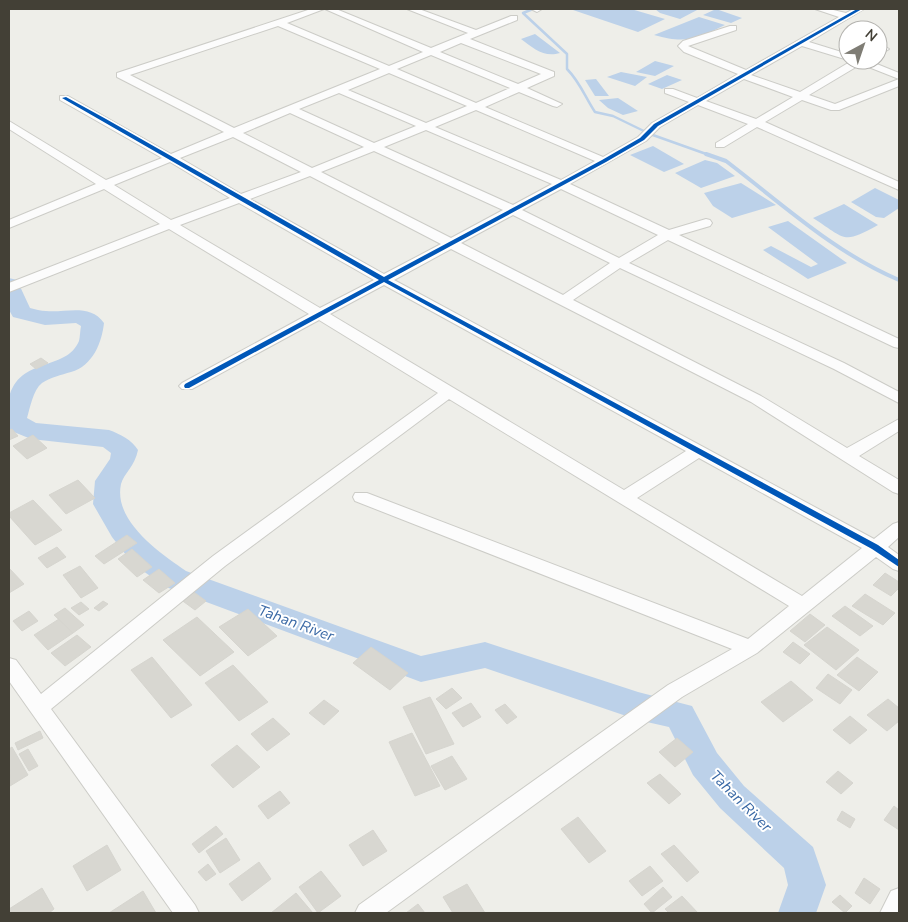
<svg xmlns="http://www.w3.org/2000/svg" width="908" height="922" font-family="'Nunito Sans',sans-serif">
<style>
.water{fill:#bcd1e9}
.lines{fill:none;stroke-linecap:round;stroke-linejoin:round}
.stream-far1{stroke:#bcd1e9;stroke-width:2.5}
.stream{stroke:#bcd1e9;stroke-width:4}
.river{fill:#bcd1e9;fill-rule:evenodd}
.building{fill:#d8d7d1;stroke:#d6d5cf}
.street-casing{stroke:#ccccc7;stroke-width:2}
.street{fill:#fcfcfc;fill-rule:evenodd}
.cycleway-casing{stroke:#fff;stroke-width:3}
.cycleway{fill:#0057b8;fill-rule:evenodd}
.labels{text-anchor:middle;dominant-baseline:central;stroke-width:4;stroke-linejoin:round;paint-order:stroke}
.water-label{font-size:15px;font-style:italic;fill:#3968a5;stroke:#fff}
</style>
<rect width="100%" height="100%" fill="#eeeee9"/>
<!-- water -->
<path class="water" d="M576,9H631L665,19L638,32L573,10Z
M655,9H699L680,19L660,13Z
M716,9L742,18L731,23L703,15Z
M699,17L725,25C696,39 686,44 654,35Z
M535,34L560,53C544,58 533,48 521,39Z
M655,61L674,66L655,76L636,72Z
M621,72L647,77L635,86L607,77Z
M667,75L682,80L662,89L648,84Z
M596,79L609,96H595L585,80Z
M618,98L638,111L623,115L608,108L599,100Z
M653,146L684,164L664,172L630,155Z
M705,160L717,163L735,176L701,188L675,173Z
M741,183L776,205L732,218L713,206L704,193Z
M875,188L899,200V208L884,218L876,217L851,202Z
M844,204L878,225C842,245 846,239 813,218Z
M788,221L847,263L808,279L763,250L771,246L811,267L818,264L768,227Z"/>
<g class="lines">
<!-- stream-far1 -->
<path class="stream-far1" d="M533,9L523,13L567,54V69C580,82 585,97 595,112L613,116L650,134L709,155"/>
<!-- stream -->
<path class="stream" d="M706,154L726,161C781,203 835,253 899,280"/>
<!-- river -->
<path class="river" d="M9,278L17,280L30,308C35,309 41,311 46,311C66,313 90,303 104,323C102,342 93,366 71,372C61,375 51,377 42,383C33,390 30,408 27,418L36,423L109,430C120,434 132,440 138,450C135,466 124,473 121,484C113,521 160,553 186,571L421,656L485,642L638,692L692,706L717,753L744,786L813,847L826,885L816,913H778L788,885L784,868L720,808L693,775L669,727L638,720L485,668L421,682L166,587L133,564L112,537L93,504L95,481L110,459L111,453L103,447L31,439L9,430C9,420 7,408 9,398C19,356 66,372 79,341C80,337 80,331 81,326L76,323L45,325L13,317L9,310Z"/>
</g>
<!-- building -->
<path class="building" d="M41,358L48,363L36,369L30,364Z
M12,429L18,436L9,440V430Z
M33,435L47,448L27,459L13,446Z
M78,480L95,498L66,514L49,495Z
M33,500L62,530L35,545L9,516V513Z
M127,535L137,543L104,564L95,556Z
M57,547L66,557L47,568L38,558Z
M132,549L152,567L137,577L118,559Z
M80,566L98,588L81,598L63,575Z
M9,568L24,584L9,593Z
M159,569L175,583L159,593L143,580Z
M885,573L899,582V588L891,596L873,585Z
M191,590L206,601L195,610L180,599Z
M865,594L895,613L883,625L852,606Z
M103,601L108,604L99,611L94,608Z
M81,602L89,609L79,615L71,608Z
M845,606L873,626L860,636L832,616Z
M65,608L84,625L73,633L54,615Z
M248,609L277,636L248,656L219,627Z
M29,611L38,621L22,631L13,621Z
M810,614L825,625L805,642L790,631Z
M197,617L234,652L200,676L163,640Z
M59,619L73,633L48,650L34,635Z
M827,627L859,650L836,670L804,645Z
M77,635L91,647L65,666L51,653Z
M793,642L810,654L800,664L783,652Z
M371,647L408,673L390,690L353,663Z
M152,657L192,705L171,718L131,670Z
M857,657L878,672L859,691L837,675Z
M233,665L268,702L239,721L205,683Z
M828,674L852,690L840,704L816,688Z
M791,681L813,700L783,722L761,702Z
M452,688L462,698L446,709L436,699Z
M430,697L454,744L426,754L403,707Z
M888,699L899,708V721L887,731L867,715Z
M324,700L339,711L324,725L309,713Z
M471,703L481,717L463,727L452,713Z
M505,704L517,717L507,724L495,710Z
M850,716L867,730L850,744L833,730Z
M273,718L290,734L267,751L251,734Z
M40,731L43,738L18,750L15,743Z
M412,733L440,786L415,796L389,742Z
M677,738L693,752L675,767L659,752Z
M237,745L260,767L233,788L211,765Z
M12,747L28,775L10,786L9,749Z
M28,749L38,766L29,771L19,754Z
M452,756L467,779L445,790L431,766Z
M838,771L853,783L841,794L826,782Z
M660,774L681,794L669,804L647,783Z
M280,791L290,803L268,819L258,806Z
M894,806L899,810V830L884,820Z
M842,811L855,819L850,828L837,820Z
M578,817L606,851L589,863L561,829Z
M216,826L223,834L199,853L192,844Z
M373,830L387,851L363,866L349,845Z
M226,838L240,860L220,873L206,851Z
M107,845L121,870L87,891L73,866Z
M674,845L699,872L687,882L661,854Z
M259,862L271,879L242,901L229,884Z
M208,864L216,874L206,881L198,872Z
M650,866L663,881L642,896L629,881Z
M321,871L341,896L318,913L299,887Z
M864,878L880,889L870,904L855,893Z
M467,884L485,913H453L443,897Z
M663,887L672,897L652,913L644,904Z
M42,888L54,909L49,913H11L9,909Z
M143,891L156,913H109Z
M296,893L313,913H271Z
M840,895L852,906L845,913L832,902Z
M682,896L698,913H669L665,909Z
M418,904L425,913H406Z"/>
<g class="lines">
<!-- street casing -->
<g class="street-casing">
<path id="street" d="M311,9H324L287,23L389,66L423,52L325,9H336L431,48L468,33L407,9H419L476,30L511,16H517V20L470,39L554,72V76L527,88L562,104L557,107L553,106L519,92L485,107L603,157L638,137L652,123L689,102L665,93V89H673L697,98L738,74L684,52L678,46L683,41L730,26H736V30L688,46L746,70L839,17L815,9H829L846,13L854,9H864L809,42L848,54V60L802,46L751,75L800,92L853,60H867L899,73V86L839,110H831L802,100L765,122L899,182V190L757,127L724,147H716V143L748,124L698,105L660,127L646,141L570,184L669,230L706,219L710,220L712,223L710,226L679,235L899,339V348L894,347L668,240L629,263L844,363L899,392V403L834,369L620,268L573,300L761,396L847,448L899,419V431L859,456L899,480V494L893,492L751,402L451,249L394,280L874,539L893,524L899,522V537L888,547L899,555V571L893,569L876,557L757,653L682,697L386,913H355L359,905L668,685L732,649L355,501L353,497L355,493H367L748,639L789,606L449,399L225,566L51,709L195,905L199,913H173L9,681V658L16,660L41,694L213,556L438,393L319,320L192,389H182L179,386L182,383L309,314L169,229L9,292V283L160,224L104,189L9,228V220L96,184L9,129V121L106,180L162,158L60,100V96H68L171,154L224,132L117,77V73ZM278,26L380,69L234,128L130,75ZM461,43L541,74L518,84L440,52ZM431,55L510,88L476,103L397,69ZM861,64L899,79L835,104L809,95ZM389,73L467,106L426,123L348,90ZM744,79L793,97L756,119L706,101ZM339,93L416,126L374,143L299,109ZM476,110L595,161L561,180L435,127ZM290,113L364,147L312,168L243,133ZM426,130L552,184L513,205L384,147ZM233,137L301,172L241,194L180,158ZM374,151L503,210L451,238L321,172ZM170,162L230,198L171,220L114,185ZM310,176L441,244L384,274L250,199ZM561,189L658,235L619,258L522,210ZM239,203L374,280L320,308L180,225ZM513,215L610,263L563,295L461,243ZM384,285L686,451L624,490L330,314ZM699,458L862,548L802,596L637,498Z
M531,9H542L537,12Z
M884,46L889,49L878,55V48Z
M899,888V913H880L891,891Z"/>
</g>
<!-- street -->
<use href="#street" class="street"/>
<!-- cycleway casing -->
<g class="cycleway-casing">
<path id="cycleway" d="M857,9H862L658,126L644,140L606,162L388,280L878,545L899,560V567L872,549L384,282L189,388H185L184,386L185,384L379,280L62,98L66,97L106,119L384,277L602,160L640,138L654,124Z"/>
</g>
<!-- cycleway -->
<use href="#cycleway" class="cycleway"/>
</g>
<g class="labels">
<!-- water labels -->
<g class="water-label">
<text transform="translate(296 623) rotate(20)">Tahan River</text>
<text transform="translate(741 801) rotate(45)">Tahan River</text>
</g>
</g>
<!-- border -->
<rect width="908" height="922" fill="none" stroke="#434036" stroke-width="20"/>
<!-- north arrow -->
<g transform="translate(863 45) rotate(40)"><circle r="24" fill="#ffffff" stroke="#b4b3af"/>
<path d="M0-4L9 19L0 12L-9 19Z" fill="#7f7d75"/>
<text y="-8" font-size="14" font-weight="bold" text-anchor="middle" fill="#434036">N</text>
</g>
</svg>
